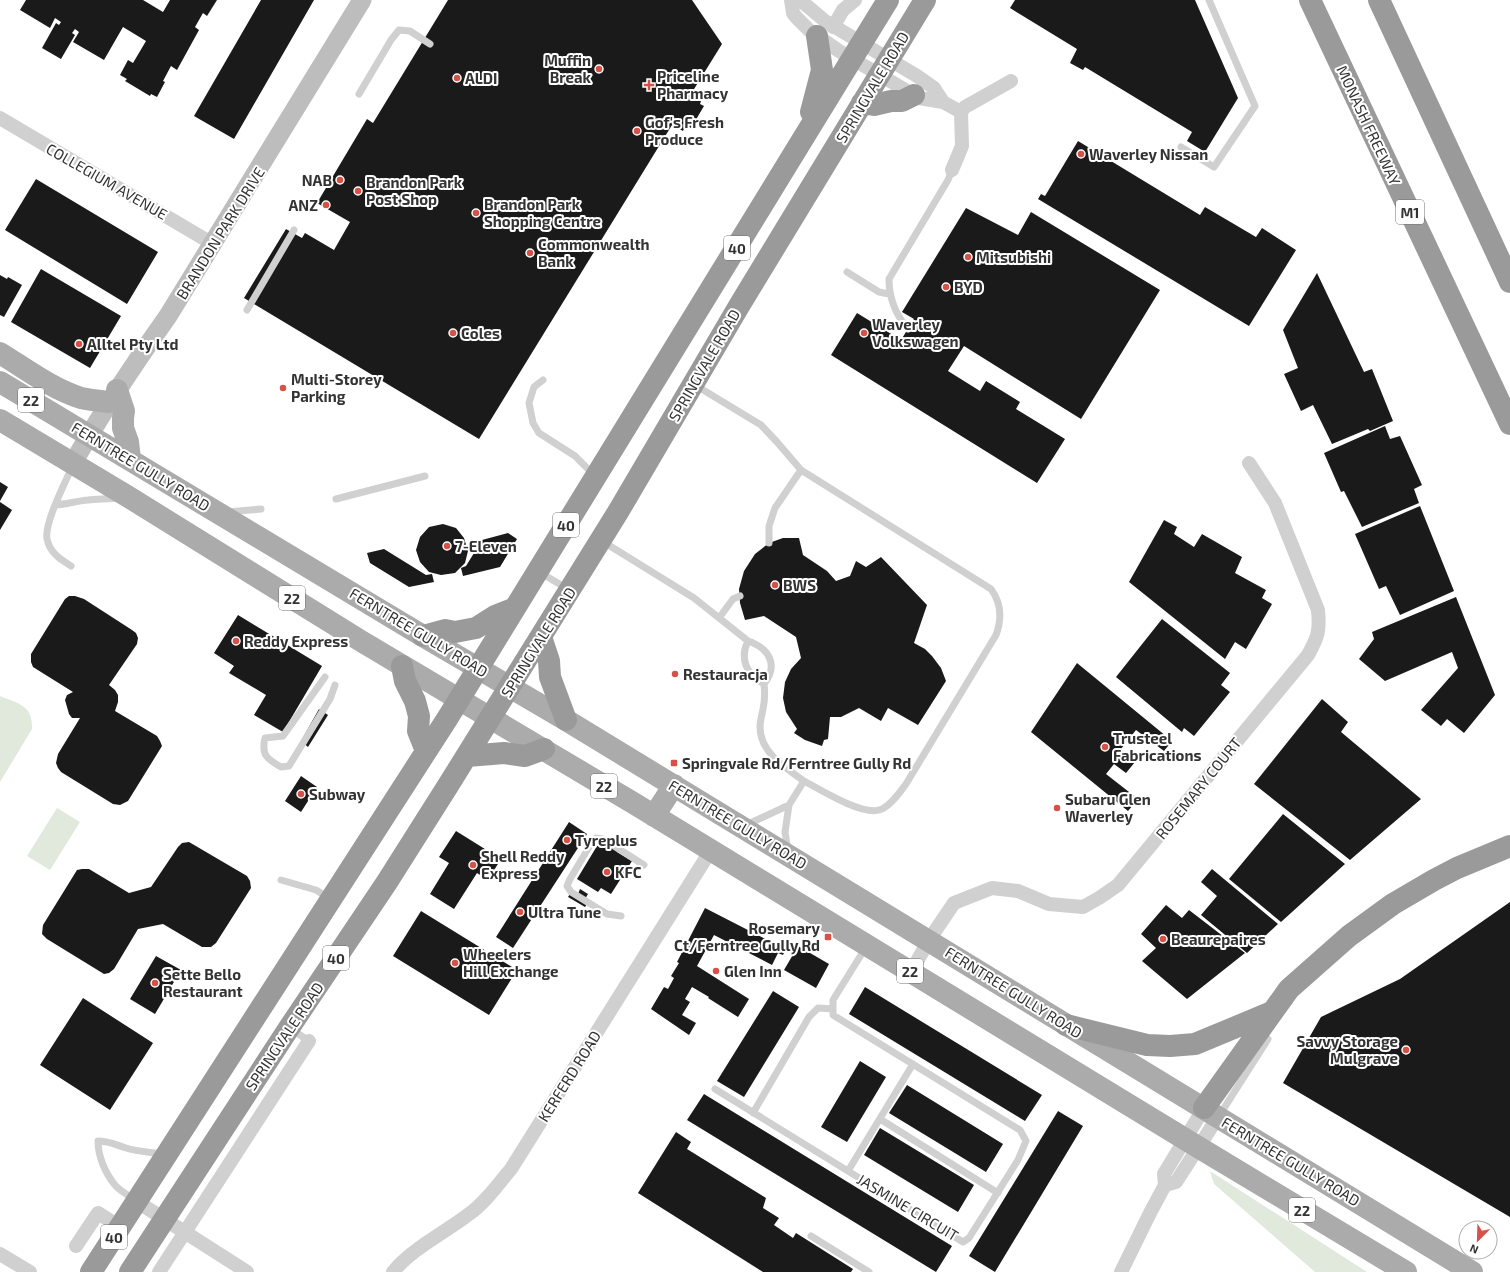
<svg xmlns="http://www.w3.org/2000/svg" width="1510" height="1272" font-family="'Exo 2',sans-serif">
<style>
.green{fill:#e1e9dd}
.building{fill:#1a1a1a}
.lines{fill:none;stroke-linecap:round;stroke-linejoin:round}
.lane{stroke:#d0d0d0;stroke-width:7}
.street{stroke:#d0d0d0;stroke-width:14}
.secondary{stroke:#bdbdbd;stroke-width:19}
.primary{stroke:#ababab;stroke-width:22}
.highway{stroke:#9a9a9a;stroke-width:22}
.poi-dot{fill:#d65249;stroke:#fff;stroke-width:1.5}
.labels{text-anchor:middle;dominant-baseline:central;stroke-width:4;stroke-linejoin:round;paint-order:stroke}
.shield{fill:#fff;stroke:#707070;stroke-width:1}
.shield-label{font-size:14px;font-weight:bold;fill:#333}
.poi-label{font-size:15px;font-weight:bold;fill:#333;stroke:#fff;text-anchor:start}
.street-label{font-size:15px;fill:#333;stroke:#fff}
</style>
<rect width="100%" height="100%" fill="#fff"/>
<!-- green -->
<path class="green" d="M0,696C19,704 33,705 32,729L0,782Z
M57,808L80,822L50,870L27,856Z
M1210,1171L1367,1272H1315L1214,1184Z"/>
<!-- building -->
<path class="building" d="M26,0H143L163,12L170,0H217L207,16L203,13L195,27L199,30L177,70L171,66L163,81L165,82L157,97L151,94L150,96L125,81L127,79L120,75L128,60L133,63L146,41L123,27L104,60L73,42L79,32L75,29L72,33L75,35L61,59L42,48L56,23L59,25L61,22L55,18L50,28L20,10Z
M261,0H314L234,139L194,116Z
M448,0H692L722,44L691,94L701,101L700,104L704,106L691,128L686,125L683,131L672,125L479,439L244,298L286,229L302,238L305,233L334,250L350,222L317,203L367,119L373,123Z
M1015,0H1195L1238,98L1205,152L1187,141L1192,132L1085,67L1083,70L1070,63L1077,49L1010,8Z
M1078,141L1200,215L1205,207L1256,237L1262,228L1296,250L1249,326L1038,199L1041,194L1045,196Z
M36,179L158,252L127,304L5,230Z
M966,208L1018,235L1031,212L1160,290L1081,419L964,346L948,371L980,391L986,381L1020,402L1016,409L1065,439L1037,483L831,355L857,313L901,340L914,319L902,312Z
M41,269L121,316L90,368L11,322Z
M1317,273L1364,372L1372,369L1393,421L1370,431L1368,429L1332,444L1313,405L1301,411L1284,374L1298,368L1283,330Z
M0,275L7,279L8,277L22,285L4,317L0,315Z
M1385,426L1390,439L1400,436L1422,485L1414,489L1419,503L1362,527L1344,491L1341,492L1324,453Z
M0,482L8,487L0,501Z
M0,502L12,510L0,530Z
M1420,506L1454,591L1400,615L1386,586L1379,589L1355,534Z
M1164,520L1177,527L1174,534L1194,547L1202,534L1242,557L1235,573L1266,590L1262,598L1272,604L1246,649L1235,642L1225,659L1129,582Z
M443,524L456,528L464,538L468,551L465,563L455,573L441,575L429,572L420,562L416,550L420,537L429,527Z
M508,533L517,539L500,567L463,576L461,568L466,566L482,540Z
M783,538H799L803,555L827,571L836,581L850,576L856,561L866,567L881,557L927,605L914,643L925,649L932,656L941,668L946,681L918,725L888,708L881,721L859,708L841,717H830L828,739L824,740L822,746L805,740L794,733L797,729L786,712L783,698L785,682L791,669L801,658L796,637L764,616L745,620L740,603L739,589L744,571L755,554L769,543Z
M384,549L426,575L432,574L434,582L409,587L370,563L367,553Z
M69,596H75L84,599L132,630L136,633L138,638L137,644L109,685L115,690L118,695V702L115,711L157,736L160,741L162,746L128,801L120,805L113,804L61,772L58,768L56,763L58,754L80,718H72L69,714L65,700L67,695L73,692L33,667L31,662V654L65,599Z
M1456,597L1495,695L1464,733L1447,719L1441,726L1421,710L1458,668L1452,652L1385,681L1359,659L1374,639L1372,632Z
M238,615L322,666L283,732L254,715L266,695L229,673L234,666L214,653Z
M1162,619L1230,673L1221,685L1230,692L1194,736L1184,728L1182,732L1116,677Z
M1077,663L1172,741L1164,751L1136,730L1121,749L1135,762L1126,773L1114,764L1106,774L1138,799L1128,811L1031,732Z
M1322,699L1348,722L1341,732L1421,799L1350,860L1254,784Z
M319,709L328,715L308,747L301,741Z
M301,776L317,787L301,812L285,801Z
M1283,814L1345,864L1281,922L1229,879Z
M569,822L587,834L513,948L496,937Z
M456,831L501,859L488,880L477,873L454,909L430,894L449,863L439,857Z
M609,836L622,844L617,852L632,861L611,894L601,888L598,892L577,879L597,846L600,845L603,846Z
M189,842L247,876L250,881L251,888L216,943L211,947H202L163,924L138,929L114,969L109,973L104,974L47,939L42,934L43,925L77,870L82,869H89L129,893L151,887L178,847L182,843Z
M1212,869L1278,924L1247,953L1201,915L1217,896L1201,882Z
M580,889L588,894L585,899L589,901L585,907L568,897L572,891L578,894Z
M1510,902V1217L1283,1083L1321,1017L1400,979Z
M1166,905L1182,918L1189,910L1245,953L1187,999L1142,961L1156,948L1141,934Z
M705,908L781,947L782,945L786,948L783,955L778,953L772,965L714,935L697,966L749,999L738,1017L708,998L709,997L692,987L685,999L690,1002L682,1015L696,1023L689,1035L651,1009L664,987L668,989L674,978L671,976L679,963L677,962Z
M421,911L517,970L489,1015L393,956Z
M798,946L829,964L816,988L784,970Z
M156,956L181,970L155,1014L130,999Z
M865,987L1042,1095L1025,1121L849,1014Z
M773,991L799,1007L744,1097L717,1081Z
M83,998L153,1043L110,1110L40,1065Z
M860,1061L886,1077L847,1142L821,1127Z
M907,1085L1003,1144L986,1172L889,1113Z
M704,1094L952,1246L936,1272L687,1120Z
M1058,1111L1083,1126L995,1272L969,1256Z
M880,1128L974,1185L958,1212L864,1155Z
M676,1132L691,1142L687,1149L766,1198L763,1208L779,1218L774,1225L793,1238L796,1233L853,1269L851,1272H763L638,1193Z"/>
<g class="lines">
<!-- lane -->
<path class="lane" d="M359,94L391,40L399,30L410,31L430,44
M1181,147L1214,167L1255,106L1209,0
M847,272L879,292L889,294
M247,310L294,230
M908,329C895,314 889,299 889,279L948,180L952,170
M543,380L534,387L529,403L533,423L539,433L575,456L594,475
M695,385L761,425L777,442L801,470L991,589C1002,604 1002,619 996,635L906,784C900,792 889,808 879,810C861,815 821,790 804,781L789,805L785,832L788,851
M336,499L425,476
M56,505C67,504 77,501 88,500C99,498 109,500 121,497
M227,512L261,509
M602,541L694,598L748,641C769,648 779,665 764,684C765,692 765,700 763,709C762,715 760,721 760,727C760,753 786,768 804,781
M769,543V526L775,508L801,470
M71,566C60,559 50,553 47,539C44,523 66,481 73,465
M539,572L568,589
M719,618L733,599L740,596
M748,641C739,659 747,675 764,684
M325,677L283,736L265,738C261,755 267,759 281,767L289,766L330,699L335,685
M746,825L789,805
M281,880L316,890L329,898
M621,916L607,914L571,892L567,886L570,879L592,842L596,838L603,839L644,865
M291,1029L309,1041
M715,1089L963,1242L969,1238L1018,1160L1026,1141L1020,1130L833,1015V1000L866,947
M753,1113L809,1017L818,1008L833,1009
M1219,1116L1268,1039
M880,1119L998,1193
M848,1171L913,1064
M135,1200C128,1195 120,1191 115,1185C105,1173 98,1156 98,1141C109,1141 116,1145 126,1148C138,1152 151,1152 163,1154
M811,1236L869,1272"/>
<!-- street -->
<path class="street" d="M791,0L793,13L796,17L809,30L839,51L919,98L943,102L961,112
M800,0L825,21L917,76L934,88L943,102
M833,27L843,10L855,0
M0,118L213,244
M952,170L962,146L961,112L965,107L1011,81
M911,972L929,940L954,903L992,888L1018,891L1049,904L1083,907L1099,898L1118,885L1308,655C1318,637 1320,631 1318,610L1275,503L1249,463
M1165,1185L1176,1182L1218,1117
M136,1201L247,1272
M76,1246L98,1213L120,1227
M0,1254L30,1272
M159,1272L309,1041
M393,1272C411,1249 446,1232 469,1214C486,1202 498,1184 511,1169L711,850
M1121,1272L1150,1213L1165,1185L1164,1174L1204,1108"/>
<!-- secondary -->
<path class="secondary" d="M73,463C102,412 134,364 168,316L362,0"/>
<!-- primary -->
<path class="primary" d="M0,353C26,369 52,389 81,398C90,400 100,401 109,402
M0,382L423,636L566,720L1472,1272
M117,390L124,411L123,418V428L128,442L130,459
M0,420L127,496L361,641L635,804L1198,1147L1406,1272
M654,816L674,785"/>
<!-- highway -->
<path class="highway" d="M1310,0L1510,424
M1379,0L1510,282
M862,103L874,105L891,101H902L914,95
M811,112L822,70L817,36
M423,636L445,630L455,632L476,628L495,616L515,608
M541,637L549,661L550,677L566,720
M402,666L405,681L415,701L419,716L418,731L426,751
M467,756L504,753L525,756L544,749
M1066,1025L1147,1045L1170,1046L1195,1044L1272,1012
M1204,1108L1289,989L1349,936L1393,904L1434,880L1457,868L1510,846
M91,1272L447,719L888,0
M130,1272L289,1028L387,882L449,784L618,512L739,306L925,0"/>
</g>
<!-- markers -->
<g class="poi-dot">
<circle cx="599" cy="69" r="4"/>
<circle cx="457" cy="78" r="4"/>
<path d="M647 79h4v4h4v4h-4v4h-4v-4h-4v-4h4z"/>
<circle cx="637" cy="131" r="4"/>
<circle cx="1081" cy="154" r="4"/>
<circle cx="340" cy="180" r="4"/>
<circle cx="358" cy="191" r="4"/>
<circle cx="326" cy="205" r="4"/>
<circle cx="476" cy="213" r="4"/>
<circle cx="530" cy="253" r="4"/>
<circle cx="968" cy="257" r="4"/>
<circle cx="946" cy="287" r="4"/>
<circle cx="453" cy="333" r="4"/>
<circle cx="864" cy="333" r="4"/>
<circle cx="79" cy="344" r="4"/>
<circle cx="283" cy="388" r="4"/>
<circle cx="447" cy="546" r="4"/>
<circle cx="775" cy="585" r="4"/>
<circle cx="236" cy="641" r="4"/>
<circle cx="675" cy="674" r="4"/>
<circle cx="1105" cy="747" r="4"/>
<rect x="670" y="759" width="8" height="8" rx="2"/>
<circle cx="301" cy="794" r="4"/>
<circle cx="1057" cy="808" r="4"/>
<circle cx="567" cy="840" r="4"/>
<circle cx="473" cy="865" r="4"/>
<circle cx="607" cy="872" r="4"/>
<circle cx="520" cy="912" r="4"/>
<rect x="824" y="933" width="8" height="8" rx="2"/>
<circle cx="1163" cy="939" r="4"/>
<circle cx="455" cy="963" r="4"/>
<circle cx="716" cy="971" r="4"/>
<circle cx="155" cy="983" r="4"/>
<circle cx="1406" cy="1050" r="4"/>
</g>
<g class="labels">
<!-- shield labels -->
<g class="shield">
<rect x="1396" y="200" width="28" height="24" rx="3"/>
<rect x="724" y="236" width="26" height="24" rx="3"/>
<rect x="18" y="388" width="26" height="24" rx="3"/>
<rect x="553" y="513" width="26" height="24" rx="3"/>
<rect x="279" y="586" width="26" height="24" rx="3"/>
<rect x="591" y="774" width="26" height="24" rx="3"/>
<rect x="323" y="946" width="26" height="24" rx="3"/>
<rect x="897" y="959" width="26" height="24" rx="3"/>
<rect x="1289" y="1198" width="26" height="24" rx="3"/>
<rect x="101" y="1225" width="26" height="24" rx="3"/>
</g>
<g class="shield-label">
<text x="1410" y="212">M1</text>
<text x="737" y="248">40</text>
<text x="31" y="400">22</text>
<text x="566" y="525">40</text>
<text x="292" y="598">22</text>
<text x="604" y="786">22</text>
<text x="336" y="958">40</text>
<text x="910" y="971">22</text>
<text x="1302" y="1210">22</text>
<text x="114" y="1237">40</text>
</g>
<!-- poi labels -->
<g class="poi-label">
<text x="591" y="60" text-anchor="end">Muffin<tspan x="591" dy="17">Break</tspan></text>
<text x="657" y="76">Priceline<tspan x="657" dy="17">Pharmacy</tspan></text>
<text x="465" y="78">ALDI</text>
<text x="645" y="122">Gof's Fresh<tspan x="645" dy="17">Produce</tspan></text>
<text x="1089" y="154">Waverley Nissan</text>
<text x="332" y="180" text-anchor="end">NAB</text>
<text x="366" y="182">Brandon Park<tspan x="366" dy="17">Post Shop</tspan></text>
<text x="484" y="204">Brandon Park<tspan x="484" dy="17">Shopping Centre</tspan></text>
<text x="318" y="205" text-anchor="end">ANZ</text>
<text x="538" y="244">Commonwealth<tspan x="538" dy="17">Bank</tspan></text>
<text x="976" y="257">Mitsubishi</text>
<text x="954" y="287">BYD</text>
<text x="872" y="324">Waverley<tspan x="872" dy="17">Volkswagen</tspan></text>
<text x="461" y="333">Coles</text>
<text x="87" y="344">Alltel Pty Ltd</text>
<text x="291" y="379">Multi-Storey<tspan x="291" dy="17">Parking</tspan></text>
<text x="455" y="546">7-Eleven</text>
<text x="783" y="585">BWS</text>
<text x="244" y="641">Reddy Express</text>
<text x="683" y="674">Restauracja</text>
<text x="1113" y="738">Trusteel<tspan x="1113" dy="17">Fabrications</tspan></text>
<text x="682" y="763">Springvale Rd/Ferntree Gully Rd</text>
<text x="309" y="794">Subway</text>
<text x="1065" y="799">Subaru Glen<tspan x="1065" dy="17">Waverley</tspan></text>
<text x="575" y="840">Tyreplus</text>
<text x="481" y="856">Shell Reddy<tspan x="481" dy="17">Express</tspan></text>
<text x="615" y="872">KFC</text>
<text x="528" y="912">Ultra Tune</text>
<text x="820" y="928" text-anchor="end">Rosemary<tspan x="820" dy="17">Ct/Ferntree Gully Rd</tspan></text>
<text x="1171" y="939">Beaurepaires</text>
<text x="463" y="954">Wheelers<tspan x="463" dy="17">Hill Exchange</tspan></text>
<text x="724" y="971">Glen Inn</text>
<text x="163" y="974">Sette Bello<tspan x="163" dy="17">Restaurant</tspan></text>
<text x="1398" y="1041" text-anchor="end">Savvy Storage<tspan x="1398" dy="17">Mulgrave</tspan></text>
</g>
<!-- street labels -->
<g class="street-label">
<text transform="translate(872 87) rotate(-59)">SPRINGVALE ROAD</text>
<text transform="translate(1369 125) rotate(65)">MONASH FREEWAY</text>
<text transform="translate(107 181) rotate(30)">COLLEGIUM AVENUE</text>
<text transform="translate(220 233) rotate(-58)">BRANDON PARK DRIVE</text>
<text transform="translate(704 365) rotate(-60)">SPRINGVALE ROAD</text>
<text transform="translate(141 466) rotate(31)">FERNTREE GULLY ROAD</text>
<text transform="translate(419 632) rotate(31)">FERNTREE GULLY ROAD</text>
<text transform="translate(538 642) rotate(-58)">SPRINGVALE ROAD</text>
<text transform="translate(1198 788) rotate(-51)">ROSEMARY COURT</text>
<text transform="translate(738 824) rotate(31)">FERNTREE GULLY ROAD</text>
<text transform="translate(1014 992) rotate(32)">FERNTREE GULLY ROAD</text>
<text transform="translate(284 1036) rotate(-56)">SPRINGVALE ROAD</text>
<text transform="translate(569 1076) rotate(-58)">KERFERD ROAD</text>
<text transform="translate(1291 1161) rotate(31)">FERNTREE GULLY ROAD</text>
<text transform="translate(908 1207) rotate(31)">JASMINE CIRCUIT</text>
</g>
</g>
<!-- north arrow -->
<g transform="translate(1478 1240) rotate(203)"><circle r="19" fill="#ffffff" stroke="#adadad"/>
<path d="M0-3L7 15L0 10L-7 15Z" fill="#d65249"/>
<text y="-6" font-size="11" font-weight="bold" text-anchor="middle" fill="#333333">N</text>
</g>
</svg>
